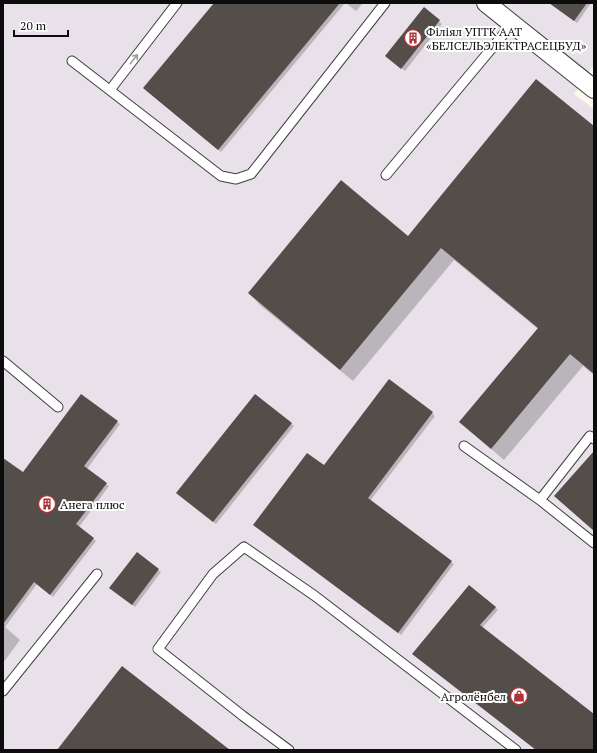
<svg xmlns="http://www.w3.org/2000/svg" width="597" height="753" font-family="'PT Serif',serif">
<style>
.industrial{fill:#e9e1ea}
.shadow{fill:#0003}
.building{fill:#534e4a}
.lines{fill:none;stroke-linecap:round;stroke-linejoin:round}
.service-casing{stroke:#3f3f3f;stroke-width:11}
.minor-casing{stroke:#3f3f3f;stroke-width:20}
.service{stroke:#fff;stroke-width:9}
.minor{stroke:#fff;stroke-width:18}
.oneway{stroke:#9e9e9e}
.labels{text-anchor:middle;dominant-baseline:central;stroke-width:4;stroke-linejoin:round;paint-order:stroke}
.poi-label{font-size:12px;fill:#0c0c0c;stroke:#fff;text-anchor:start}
</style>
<rect width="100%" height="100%" fill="#fdfaed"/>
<!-- industrial -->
<path class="industrial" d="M3,3H594V65L574,94L594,109V750H3Z"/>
<!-- shadow -->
<path class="shadow" d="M216,3H345L221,152L147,91Z
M346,3H363L356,11Z
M549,3H591L577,23Z
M424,8L442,24L405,71L389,58Z
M594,127V375L583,366L504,460L460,422L538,329L454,260L353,381L261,306L249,293L408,237Z
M256,395L294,426L216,524L180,496Z
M432,413L435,416L370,501L454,564L401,635L257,527Z
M117,422L120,424L87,469L109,486L79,527L96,541L53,597L37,584L5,627L20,640L3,663V459L23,474Z
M158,570L161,572L135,607L113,591Z
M495,607L498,610L482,628L594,716V750H536L416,656Z"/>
<!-- building -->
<path class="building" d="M214,3H340L218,150L143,88Z
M549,3H587L574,21Z
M424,7L440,20L401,69L385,56Z
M536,79L594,126V374L570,354L491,449L459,422L538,328L441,248L340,370L248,293L341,180L408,236Z
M389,379L433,412L368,498L452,561L398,633L253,525L307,453L324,465Z
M81,394L118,421L84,466L107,483L76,524L94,538L50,595L34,582L3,624V458L23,472Z
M255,394L292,423L213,522L176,493Z
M594,451V531L554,496Z
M137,552L159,569L132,605L109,588Z
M469,585L496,607L480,625L594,714V750H536L412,654Z
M122,666L230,750H57Z"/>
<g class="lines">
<!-- service casing -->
<g class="service-casing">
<path id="service" d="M72,61L221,176L236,179L251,174L385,3
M110,90L177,3
M386,175L512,24
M3,361L58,407
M464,446L540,500L594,543
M540,500L590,436L594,439
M3,691L97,574
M289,750L243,716L158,649L213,574L244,547L315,596L516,750"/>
</g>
<!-- minor casing -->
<g class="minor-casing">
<path id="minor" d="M486,3L594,89"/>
</g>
<!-- service -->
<use href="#service" class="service"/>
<!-- minor -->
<use href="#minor" class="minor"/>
</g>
<!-- one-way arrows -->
<defs><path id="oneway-shaft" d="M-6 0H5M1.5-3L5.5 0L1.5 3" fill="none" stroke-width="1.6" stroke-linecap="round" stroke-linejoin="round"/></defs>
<use class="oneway" href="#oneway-shaft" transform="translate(134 59) rotate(-52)"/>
<!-- icons -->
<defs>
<g id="building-ring" transform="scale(0.9)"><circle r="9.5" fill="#fff" stroke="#ab3539" stroke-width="1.5"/><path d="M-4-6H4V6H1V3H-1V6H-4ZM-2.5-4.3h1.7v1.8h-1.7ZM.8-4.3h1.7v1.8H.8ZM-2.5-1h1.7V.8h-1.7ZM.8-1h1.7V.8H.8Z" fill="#ab3539"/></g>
<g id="shop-ring" transform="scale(0.9)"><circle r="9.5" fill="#fff" stroke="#ab3539" stroke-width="1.5"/><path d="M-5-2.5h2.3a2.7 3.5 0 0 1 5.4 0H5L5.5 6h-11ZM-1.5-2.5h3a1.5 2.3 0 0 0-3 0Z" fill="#ab3539"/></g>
</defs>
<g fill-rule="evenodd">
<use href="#building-ring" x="413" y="38"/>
<use href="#building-ring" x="47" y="504"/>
<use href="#shop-ring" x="519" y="696"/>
</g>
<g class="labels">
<!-- poi labels -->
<g class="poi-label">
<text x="426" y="31">Філіял УПТК ААТ<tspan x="426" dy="14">«БЕЛСЕЛЬЭЛЕКТРАСЕЦБУД»</tspan></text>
<text x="60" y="504">Анега плюс</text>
<text x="506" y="696" text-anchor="end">Агролёнбел</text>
</g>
</g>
<!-- border -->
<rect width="597" height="753" fill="none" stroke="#0c0c0c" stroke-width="8"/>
<!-- scale -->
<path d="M14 30v6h54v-6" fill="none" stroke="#0c0c0c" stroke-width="2"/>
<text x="20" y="30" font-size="12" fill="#0c0c0c" stroke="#ffffff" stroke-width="3" paint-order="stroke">20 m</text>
</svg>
